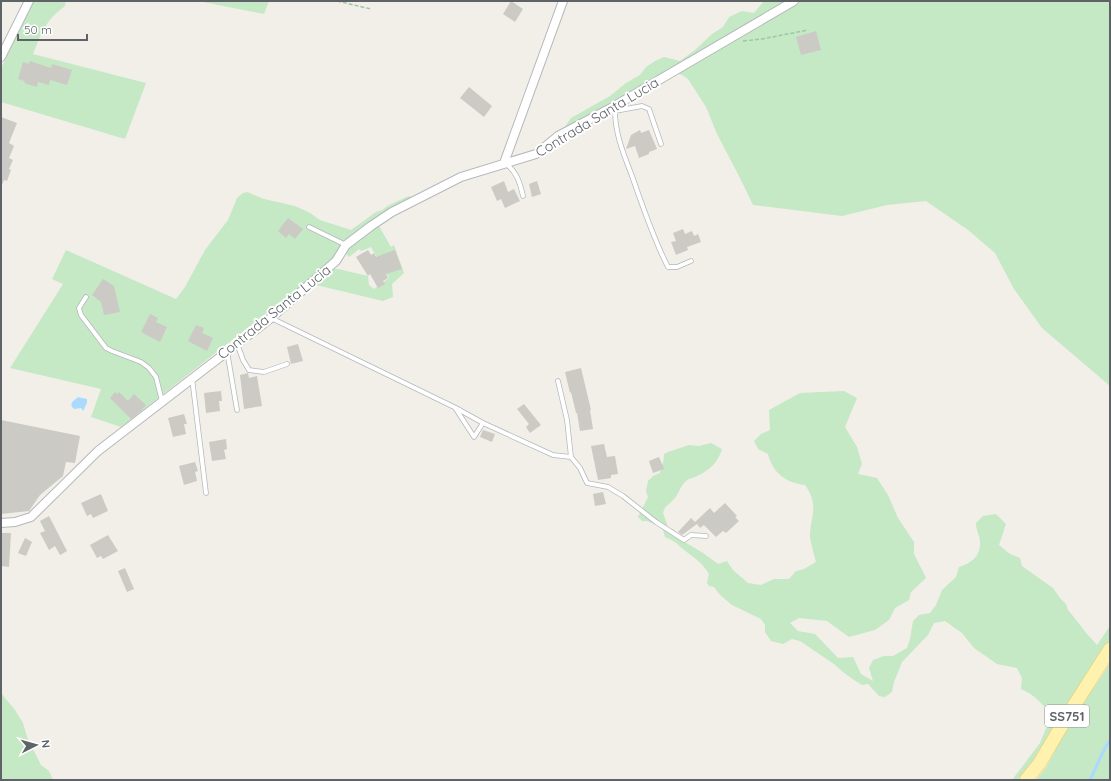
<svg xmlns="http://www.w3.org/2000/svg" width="1111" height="781" font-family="Quicksand,sans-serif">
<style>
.green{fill:#c5e8c5}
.water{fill:#aadaff}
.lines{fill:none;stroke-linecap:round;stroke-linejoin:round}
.stream{stroke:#aadaff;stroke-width:3}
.building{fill:#cccac5}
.lane-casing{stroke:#b5b8bc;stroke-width:5.5}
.street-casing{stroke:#b5b8bc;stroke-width:10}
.primary-casing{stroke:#f2c960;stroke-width:14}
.path{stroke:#9cc7a9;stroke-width:1.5;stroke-dasharray:4 2;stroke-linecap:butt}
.lane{stroke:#fff;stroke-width:4}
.street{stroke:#fff;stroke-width:8}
.primary{stroke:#fff2af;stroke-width:13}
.labels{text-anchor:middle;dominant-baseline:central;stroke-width:4;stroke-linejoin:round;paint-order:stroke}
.shield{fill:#fff;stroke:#8f9295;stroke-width:1}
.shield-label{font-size:13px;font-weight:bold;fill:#5f6368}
.street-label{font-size:14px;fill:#5f6368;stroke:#fff}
</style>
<rect width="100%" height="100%" fill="#f1efe8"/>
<!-- green -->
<path class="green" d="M34,1H66L65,6C45,21 42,32 33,54L146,83L125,139L1,102V68Z
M198,1H269L264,14Z
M764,1H1110V386L1042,328L1014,289L995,253L968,230L926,201L887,205L842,216L753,205L741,180L717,134L706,107L688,79L682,75L670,70L564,128L571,118L610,96L626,83L640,75L646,67L655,61L664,57L680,61L695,50L712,34L723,27L729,17L742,11L754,13Z
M247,192L264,199L295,206L310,213L320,220L351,230L376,212L382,210L389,205L409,196L413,197L390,210L334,260L121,427L91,417L101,389L10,368L63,284L52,279L66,250L176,299L185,287L205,250L228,220L237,198L243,193Z
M379,226L391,247L394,245L404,273L392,284L393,297L383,301L316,285L334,269H338L368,276L369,285L374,289L389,278L371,247L361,251L359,249L349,257L345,253L354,243Z
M844,391L857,398L845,427L857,447L862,464L858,474L877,478L888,495L898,518L914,542V554L926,578L911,592L909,600L895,608L889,620L875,630L849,637L827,621L799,618L790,623L798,631L815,634L838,658L853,657L861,674L873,681L869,668L873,660L884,656H893L907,648L910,639L913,621L919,615L930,613L936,605L942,590L956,577L959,567C971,563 981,556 980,542C980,536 976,531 976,523L983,516L996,514L1006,524L999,545L1010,554L1020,558L1022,566L1053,588L1060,598L1066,604L1068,610L1073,616L1087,634L1097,645L1110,626V640L1083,682L1093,689L1110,663V780H1036L1045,769L1055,751L1045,745L1018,780H1012L1040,743L1051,716C1043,704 1035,695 1021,689L1022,678L1017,668L997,664L974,648L962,633L945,621L934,623L928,635L902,662L894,682L892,692L885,697L879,696L868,684L862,685L854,680L843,672L834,664L800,641L792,639L783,644L771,641L765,632V625L761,619L732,605L720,595L714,587L709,586L707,583L709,574C702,562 693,557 683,549C676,543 675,541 665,537L663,530L656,521L652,523L647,521H642L638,517L648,497L646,491L648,481L653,476L660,473C661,465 664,464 664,454L668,452L689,445L699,446L711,443L722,449C718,462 710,470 697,476C693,478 689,478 686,481C679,488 679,494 674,499C669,505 665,505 663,513L668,527L674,530L683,541L703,553L718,564L727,561L733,570L748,583L761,585L774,579H789L796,571L804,569L816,562C814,554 811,545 810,537C810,516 820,506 805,485C786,483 773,473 768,454L758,449L754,441L761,434L770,430L769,410L800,393Z
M1,693L15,710L23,723L27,737L41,765L49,771L53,780H1Z"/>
<!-- water -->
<path class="water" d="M78,397L87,399V403L83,411L81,408L74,409C68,403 74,401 78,397Z"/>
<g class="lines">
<!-- stream -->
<path class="stream" d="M1090,780L1105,748L1110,740"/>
</g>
<!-- building -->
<path class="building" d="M511,1L523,9L515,22L503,14Z
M816,31L821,50L801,55L796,37Z
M30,61L51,68L52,64L72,70L67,85L50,80L49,85L38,82L37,87L24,83L25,81L18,79L23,62L29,64Z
M469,87L492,106L484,117L460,98Z
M1,117L17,123L9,143L14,146L9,158L13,160L9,169L11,170L7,181L4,180L1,187Z
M640,130L641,133L649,130L657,149L649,152V154L639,158L635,146L626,149L631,135Z
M504,181L508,192L514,189L520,201L505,208L501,199L497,201L491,187Z
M537,181L541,194L532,197L529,184Z
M288,218L303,229L295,239L289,234L286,238L278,231Z
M683,229L685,234L692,231L694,236L698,234L701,242L687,247L688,250L676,255L671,242L676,241L673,233Z
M368,250L371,255L374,253L376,257L395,250L402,269L386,274L388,278L383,281L385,284L378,288L370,274L368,276L356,257Z
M103,279L114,286L120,312L104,315L101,302L92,295Z
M150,314L158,318L156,322L167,327L160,342L141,332Z
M196,325L204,328L202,333L213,338L207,351L188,341Z
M298,344L303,361L291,364L287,347Z
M581,368L591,410H590L593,429L580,431L577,413H576L571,392L570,393L565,372Z
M248,373L249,378L257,376L262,406L244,409L240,375Z
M221,391L222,401H219L220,411L206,413L204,393Z
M115,392L117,394L119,392L128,401L134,394L146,405L141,411L131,419L110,398Z
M524,404L541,425L530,433L526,427L529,424L517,409Z
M184,414L187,424H184L186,434L173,437L168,418Z
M1,420L80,436L75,463L66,462L63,476L40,495L29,511L1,514Z
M483,430L495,434L492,442L480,437Z
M226,439L227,449L224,450L226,459L212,461L209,442Z
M604,444L607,457L615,456L618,474L611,475V478L598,480L591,446Z
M659,457L664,469L653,473L649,461Z
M195,462L198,471L195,472L197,481L184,485L179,466Z
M603,492L606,504L595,506L593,494Z
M101,494L108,511L93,518L91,514L87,516L81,503Z
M725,503L737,516L735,517L739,521L726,533L723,531L716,537L704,525L700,528L697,524L682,535L678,532L691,518L695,522L710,508L714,513Z
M49,516L67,551L60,555L55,546L49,550L40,533L45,531L40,521Z
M1,533H11L9,567L1,566Z
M108,535L118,551L103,559L101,556L97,558L90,545Z
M25,538L32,542L26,556L18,553Z
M125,568L134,589L127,592L118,571Z"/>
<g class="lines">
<!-- lane casing -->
<g class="lane-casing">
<path id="lane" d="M612,108L615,111C615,134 624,155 632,176C643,207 653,238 668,267H677L691,261
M615,111L642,106L649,109L661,144
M506,164C517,172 520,183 523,196
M309,227L346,245
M86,297L79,308L81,315L106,348L112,351L141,362L149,368L156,377L162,401
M271,318L456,408L483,423L553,455L571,457L580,468L587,483L608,487L623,496L656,522L684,540L691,535L706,536
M237,343L243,360L249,370L264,372L287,364
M227,351L237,410
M192,378L206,493
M558,381L567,420L571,457
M456,409L474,437L483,423"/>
</g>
<!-- street casing -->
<g class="street-casing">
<path id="street" d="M1,57L29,1
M504,163L563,1
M1,523L15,522L31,517L98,451L271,318L336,261L346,245L371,226L392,212L461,177L536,154L558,136L611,108L794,1"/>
</g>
<!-- primary casing -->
<g class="primary-casing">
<path id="primary" d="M1026,780L1039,764L1068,715L1110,649"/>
</g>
<!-- path -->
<path class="path" d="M337,1L371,9
M743,41L762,39L808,30"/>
<!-- lane -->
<use href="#lane" class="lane"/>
<!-- street -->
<use href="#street" class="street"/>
<!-- primary -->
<use href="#primary" class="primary"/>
</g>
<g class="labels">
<!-- shield labels -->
<rect class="shield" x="1045" y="705" width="44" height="22" rx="3"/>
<g class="shield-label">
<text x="1067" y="716">SS751</text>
</g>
<!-- street labels -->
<g class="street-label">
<text transform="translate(597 117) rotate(-31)">Contrada Santa Lucia</text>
<text transform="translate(274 312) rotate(-39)">Contrada Santa Lucia</text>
</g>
</g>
<!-- border -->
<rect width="1111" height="781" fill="none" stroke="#5f6368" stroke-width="4"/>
<!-- north arrow -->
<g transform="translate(36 745) rotate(84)" stroke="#ffffff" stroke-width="3" paint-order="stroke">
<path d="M0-3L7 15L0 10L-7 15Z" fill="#5f6368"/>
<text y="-6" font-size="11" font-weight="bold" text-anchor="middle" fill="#5f6368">N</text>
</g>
<!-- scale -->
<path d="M18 34v6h69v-6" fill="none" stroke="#5f6368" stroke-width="2"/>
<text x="24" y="34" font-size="12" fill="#5f6368" stroke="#ffffff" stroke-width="3" paint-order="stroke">50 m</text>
</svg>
